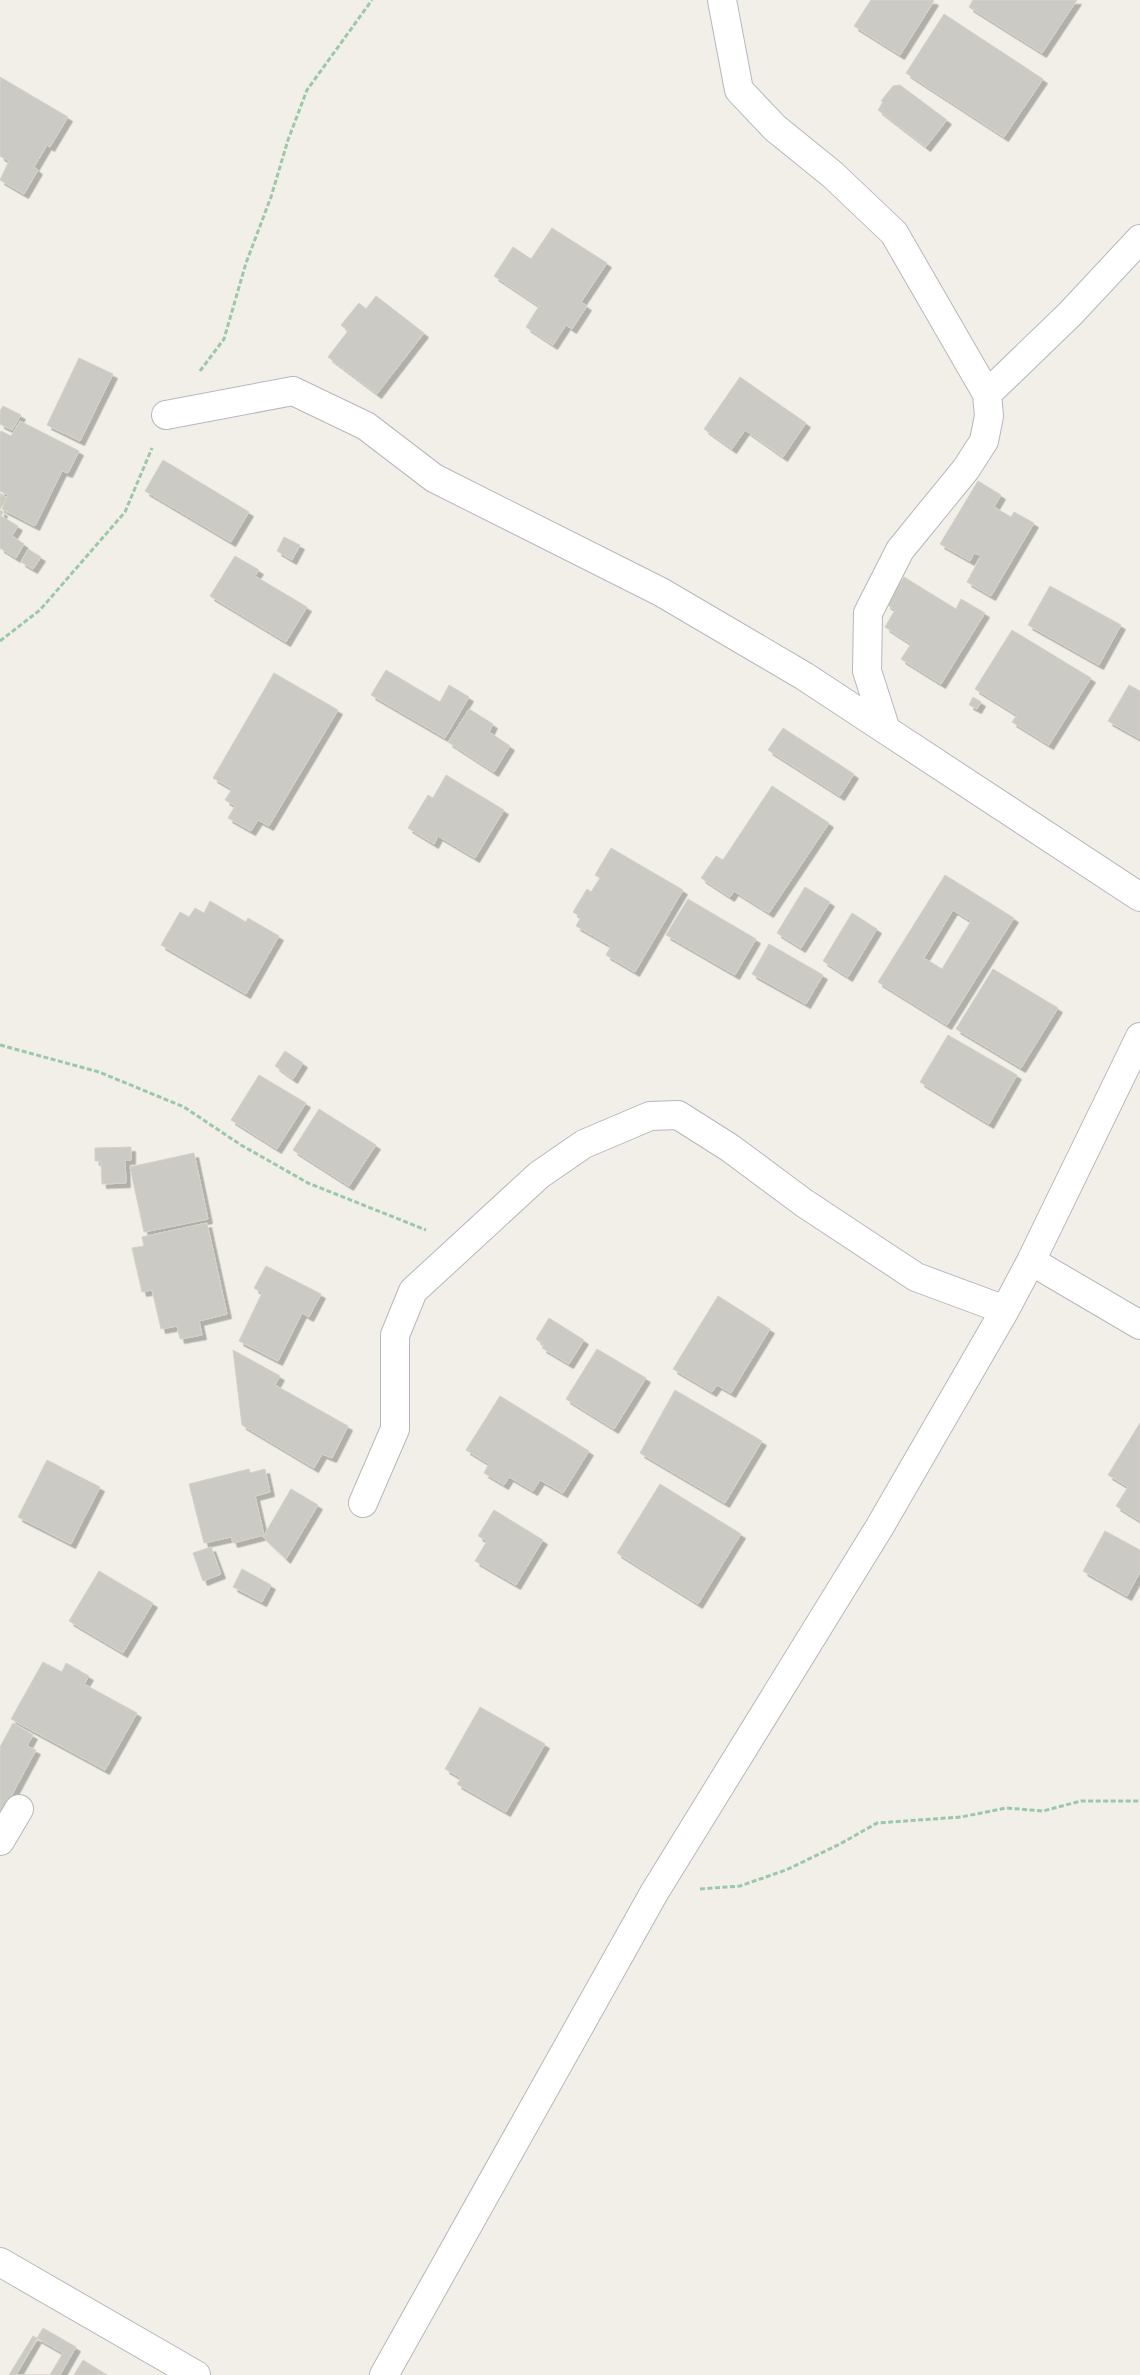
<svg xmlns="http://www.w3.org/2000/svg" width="1140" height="2375" font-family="Overpass,sans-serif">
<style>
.building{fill:#cccac5;stroke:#d6d1c6;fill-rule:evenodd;filter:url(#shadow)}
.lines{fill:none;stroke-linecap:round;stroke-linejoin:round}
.minor-casing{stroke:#b5b8bc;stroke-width:30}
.path{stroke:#9cc7a9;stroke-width:3;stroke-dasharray:5 2.5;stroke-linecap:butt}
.minor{stroke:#fff;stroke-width:28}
</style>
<defs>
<filter id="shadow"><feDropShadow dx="4.5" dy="4.5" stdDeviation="0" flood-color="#0004"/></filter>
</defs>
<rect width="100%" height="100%" fill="#f1efe8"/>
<!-- building -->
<path class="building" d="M871,0H932L934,1L900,55L854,26Z
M973,0H1077L1042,53L969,7Z
M944,14L1043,79L1004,137L906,73Z
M0,77L68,117L50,147L47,145L34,167L38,170L24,194L0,180L9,161L0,156Z
M900,85L947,120L926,147L878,110L883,102L881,101L893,86Z
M552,228L607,263L581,302L587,306L572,329L566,325L553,345L526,327L539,306L494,276L513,247L531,259Z
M376,296L424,333L377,394L328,357L348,331L341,325L359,303L366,309Z
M79,358L113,374L80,441L47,425Z
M740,377L806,423L783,457L745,430L732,449L704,429Z
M3,406L21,415L12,430L0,424V411Z
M20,421L79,451L68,473L62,471L35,526L2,509L8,495L0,491V434L1,431L11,436Z
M163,460L249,512L231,542L145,491Z
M978,481L1001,495L994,507L1011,517L1014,512L1034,523L991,596L967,582L981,556L974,553L970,561L940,544Z
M0,493L7,498L0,509Z
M0,510L3,512L1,516L18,526L12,536L24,544L16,558L0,548Z
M284,537L300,545L292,560L277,551Z
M28,549L41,557L33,569L21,562Z
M235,556L259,570L255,576L307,607L286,642L210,596Z
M904,577L956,609L961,599L985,613L941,684L901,659L911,644L885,627L895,610L886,604Z
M1050,586L1121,625L1099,665L1028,625Z
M1012,630L1091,678L1049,745L1012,722L1017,715L975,689Z
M386,670L440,702L449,685L469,697L445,738L371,695Z
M274,673L338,710L269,826L258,820L251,831L228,818L235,806L225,800L232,789L213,778Z
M1129,685L1140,691V739L1108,721Z
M973,697L981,702L977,709L969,705Z
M469,709L493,724L489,732L510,746L494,772L448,742Z
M783,728L854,774L840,796L768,750Z
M446,775L504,810L475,858L438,836L434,844L408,828L428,795L433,798Z
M772,786L829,823L769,913L734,891L730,897L701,878L716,856L723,860Z
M611,848L683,890L635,972L606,955L611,946L576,926L581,917L573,912L587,889L591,892L600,878L595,875Z
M945,875L1014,918L947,1025L878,982ZM953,910L971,921L942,969L924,958Z
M805,887L830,902L801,948L777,933Z
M688,899L756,939L735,975L666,935Z
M210,901L246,922L248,918L279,936L246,994L161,945L180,912L189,917L195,908L204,913Z
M852,913L877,929L848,977L823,961Z
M769,944L823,975L806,1004L752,974Z
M993,969L1058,1008L1021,1068L956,1029Z
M948,1035L1017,1075L989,1124L920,1082Z
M285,1051L303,1063L293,1079L275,1066Z
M259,1075L306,1103L277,1149L231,1120Z
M319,1109L376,1145L349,1186L293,1150Z
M131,1147V1160H125L126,1183L102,1184L101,1161H95V1148Z
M194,1153L208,1219L144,1232L130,1167Z
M207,1223L227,1314L199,1321L202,1335L180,1339L177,1326L161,1329L152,1290L142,1292L132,1248L144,1246L142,1237Z
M266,1266L321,1294L309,1317L302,1313L278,1361L239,1341L262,1293L254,1288Z
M718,1296L770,1329L731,1393L717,1385L712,1392L673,1369Z
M549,1318L584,1340L569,1364L542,1348L544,1345L536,1339Z
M597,1349L646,1378L614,1429L566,1399Z
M233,1350L280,1376L275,1385L348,1426L332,1458L322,1454L314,1468L242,1425Z
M675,1390L762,1441L725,1503L640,1453Z
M500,1396L589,1451L563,1493L540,1480L533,1491L509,1477L504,1485L484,1473L489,1464L466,1450Z
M1140,1423V1521L1116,1506L1128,1487L1108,1475Z
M47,1460L100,1487L71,1544L18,1517Z
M249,1469L250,1473L265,1469L270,1492L255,1496L264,1535L233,1543L231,1537L204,1543L189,1484Z
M660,1484L741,1534L698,1604L617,1553Z
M291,1489L318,1505L286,1559L263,1537Z
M494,1510L543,1540L516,1585L475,1561L487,1541L478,1536Z
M1105,1531L1140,1550V1572L1127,1596L1083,1571Z
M211,1547L221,1574L203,1581L193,1553Z
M242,1569L271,1585L262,1602L233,1587Z
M99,1571L153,1603L123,1653L69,1621Z
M43,1662L62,1672L66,1663L89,1676L84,1684L137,1713L105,1770L11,1719Z
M480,1707L545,1744L506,1812L457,1784L461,1778L445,1769Z
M13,1723L33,1735L27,1746L36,1750L0,1817V1747Z
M43,2328L76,2347L60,2375H16Z
M33,2336L63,2353L50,2375H9Z
M83,2360L107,2375H74Z"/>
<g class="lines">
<!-- minor casing -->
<g class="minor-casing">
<path id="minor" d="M722,0L739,90L775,128L833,175L894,233L987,394L989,416L984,441L966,469L900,550L868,613L867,671L886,730L1140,897
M987,394L1070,314L1140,239
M166,415L293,391L366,426L434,478L661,592L804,676L886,730
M1031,1261L1140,1325
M363,1503L395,1429V1335L413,1291L539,1175L584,1144L650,1116L678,1115L730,1148L804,1203L916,1277L1005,1310
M0,1841L19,1809
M0,2262L196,2375
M384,2375L654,1893L879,1528L1005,1310L1031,1261L1140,1037"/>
</g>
<!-- path -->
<path class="path" d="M200,371L224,339L246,263L271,197L288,140L307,90L372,0
M0,641L40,610L125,512L152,448
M0,1045L99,1072L184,1107L241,1145L308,1183L426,1230
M700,1889L740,1886L786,1870L840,1844L877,1823L961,1817L1006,1808L1043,1811L1081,1801H1140"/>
<!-- minor -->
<use href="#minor" class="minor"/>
</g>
</svg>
